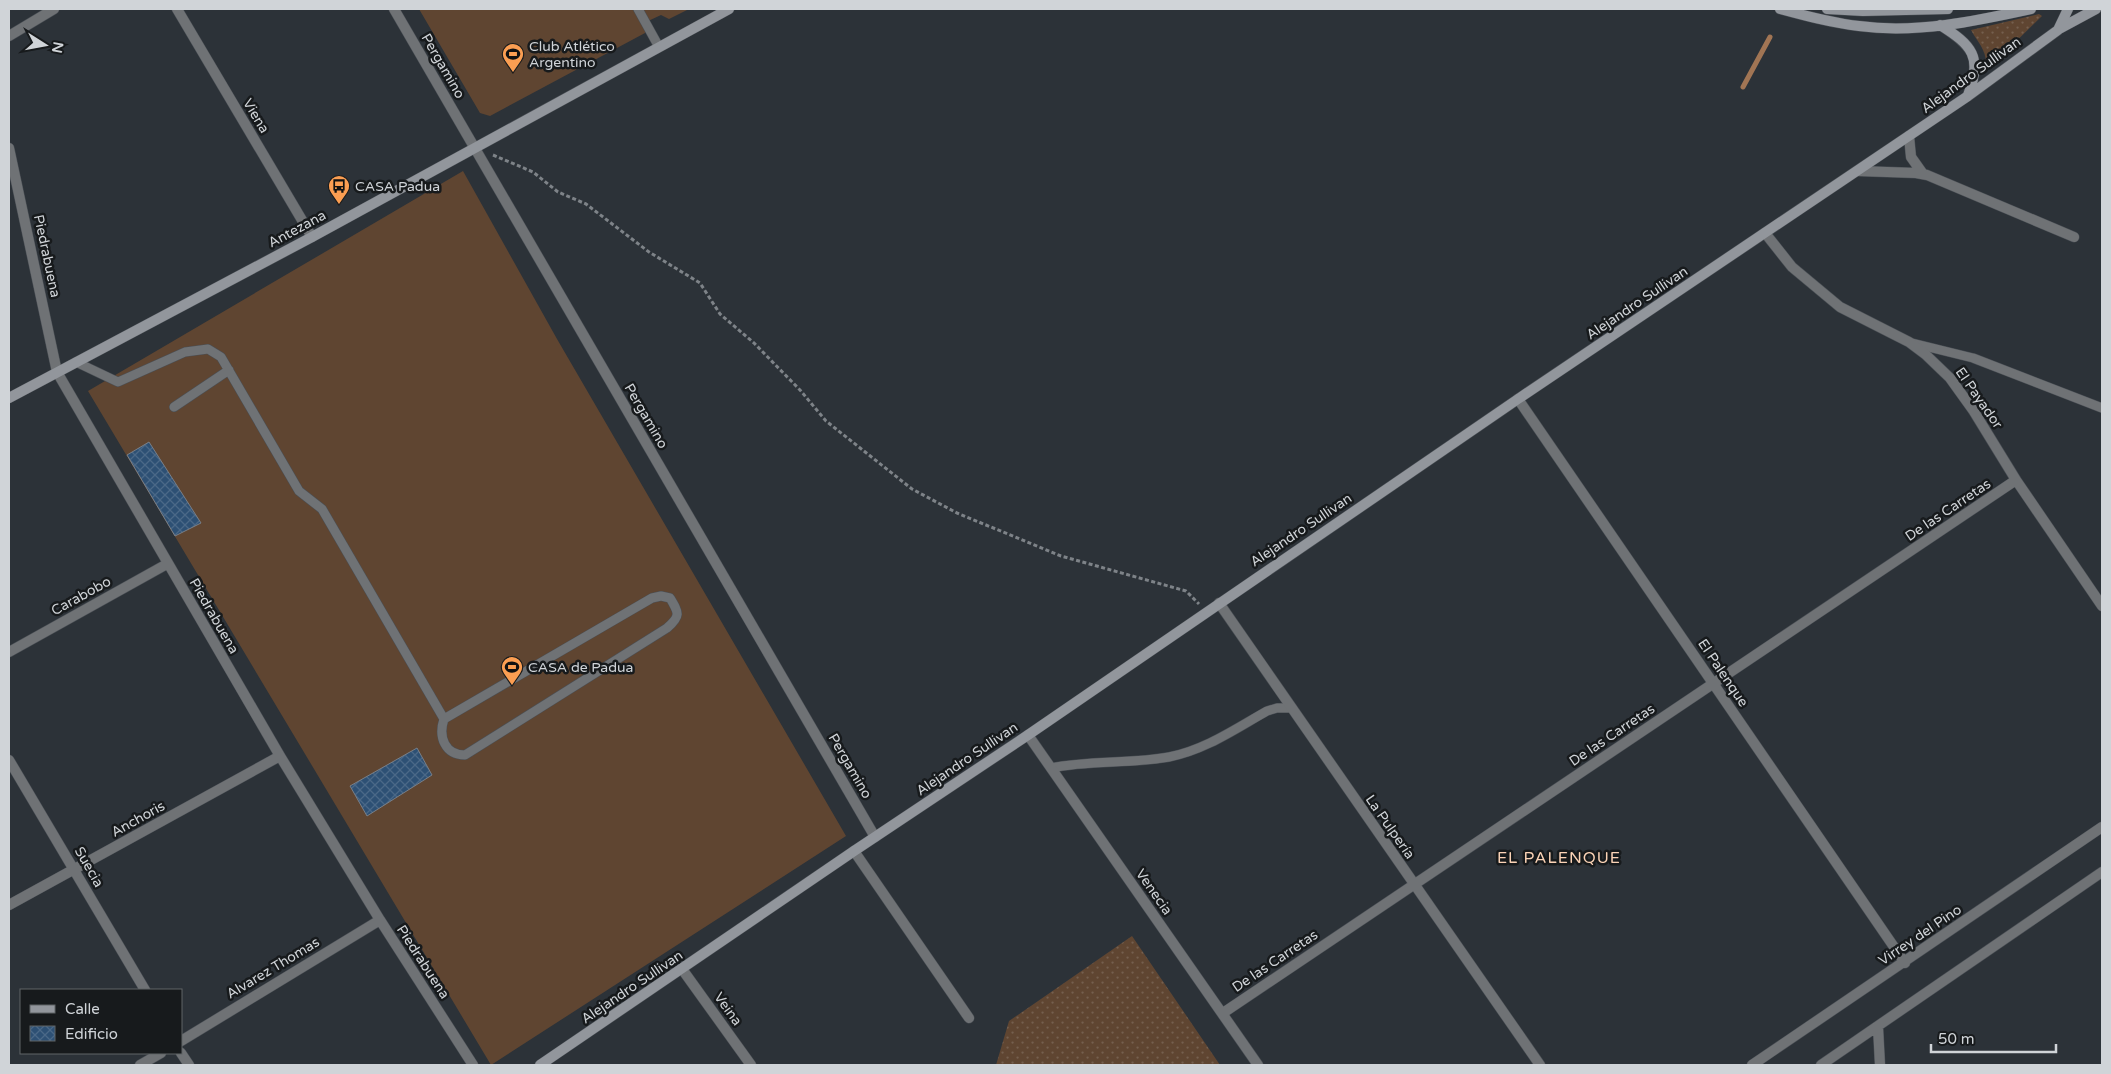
<svg xmlns="http://www.w3.org/2000/svg" width="2111" height="1074" font-family="'Varela Round',sans-serif">
<style>
.grass{fill:url(#grass-dots)}
.pitch{fill:#5f4531}
.lines{fill:none;stroke-linecap:round;stroke-linejoin:round}
.stream{stroke:#a17554;stroke-width:5}
.building{fill:url(#building-cross-hatch);stroke:#797f87}
.lane-casing{stroke:#4a4f55;stroke-width:10}
.street-casing{stroke:#4a4f55;stroke-width:11}
.secondary-casing{stroke:#4a4f55;stroke-width:11}
.path{stroke:#7e8388;stroke-width:3;stroke-dasharray:4 2.5;stroke-linecap:butt}
.lane{stroke:#6f7275;stroke-width:9}
.street{stroke:#6f7275;stroke-width:10}
.secondary{stroke:#92969c;stroke-width:10}
.labels{text-anchor:middle;dominant-baseline:central;stroke-width:5;stroke-linejoin:round;paint-order:stroke}
.poi-label{font-size:14px;fill:#d0d4d8;stroke:#171a1c;text-anchor:start}
.street-label{font-size:14px;fill:#d0d4d8;stroke:#171a1c}
.quarter-label{font-size:16px;letter-spacing:1px;fill:#fbd3b6;stroke:#171a1c}
</style>
<defs>
<pattern id="grass-dots" width="8" height="8" patternUnits="userSpaceOnUse" patternTransform="scale(1.25)"><rect width="8" height="8" fill="#5f4531"/><path d="M2 2h.1M6 6h.1" fill="none" stroke="#755f4e" stroke-width="1.8" stroke-linecap="round"/></pattern>
<pattern id="building-cross-hatch" width="8" height="8" patternUnits="userSpaceOnUse" patternTransform="scale(1.25)"><rect width="8" height="8" fill="#2d5074"/><path d="M0 0l8 8M0 8l8-8" fill="none" stroke="#4a6887"/></pattern>
</defs>
<rect width="100%" height="100%" fill="#2c3238"/>
<!-- grass -->
<path class="grass" d="M2039,14L2042,16L1990,67L1986,66C1987,50 1978,43 1971,30Z
M1132,936L1220,1065H996L1009,1021Z"/>
<!-- pitch -->
<path class="pitch" d="M419,9H689L669,19L661,15L646,22L645,33L490,116L480,113Z
M463,171L557,339L846,836L491,1065L88,391Z"/>
<g class="lines">
<!-- stream -->
<path class="stream" d="M1743,87L1770,37"/>
</g>
<!-- building -->
<path class="building" d="M149,442L201,523L175,536L127,455Z
M417,748L432,775L367,816L350,786Z"/>
<g class="lines">
<!-- lane casing -->
<g class="lane-casing">
<path id="lane" d="M638,9L659,47
M1912,343L1973,358L2102,408
M76,362L118,382L185,352L208,349L221,357L299,491L322,509L444,719C438,737 445,755 465,755L667,628C681,616 679,613 670,598L661,596L652,598L444,719
M174,407L229,370
M1051,768C1090,760 1131,764 1169,757C1205,750 1235,729 1267,711L1277,708H1292"/>
</g>
<!-- street casing -->
<g class="street-casing">
<path id="street" d="M177,9L312,237
M394,9L875,837
M9,36L54,9
M1909,136L1911,157L1923,174
M9,148L57,372L280,756L380,920L473,1065
M1858,171L1916,173L1927,175L2074,237
M1765,233L1792,267L1840,307L1909,342L1925,354L1950,378L1973,410L2016,480L2102,606
M1518,399L1905,963
M1219,603L1540,1065
M9,652L167,564
M1028,735L1258,1065
M9,760L145,990
M854,851L969,1018
M9,905L280,756
M682,969L751,1065
M1223,1013L2016,480
M1878,1027L1880,1065
M181,1041L380,920
M181,1053L189,1065
M140,1065L161,1053
M1752,1065L2102,827
M1821,1065L2102,872"/>
</g>
<!-- secondary casing -->
<g class="secondary-casing">
<path id="secondary" d="M1780,9C1806,16 1832,23 1859,26C1916,34 1976,21 2031,9
M1827,9L1863,11L1948,9
M1940,25C1972,45 1983,57 1968,95
M2059,29L2096,9
M9,398L312,237L729,9
M540,1065L854,851L1028,735L1518,399L1968,96L2058,30L2068,9"/>
</g>
<!-- path -->
<path class="path" d="M493,155L533,172L558,192L586,204L649,252L700,283L720,314L754,343L800,390L826,421L912,489L957,513L1061,556L1186,591L1199,604"/>
<!-- lane -->
<use href="#lane" class="lane"/>
<!-- street -->
<use href="#street" class="street"/>
<!-- secondary -->
<use href="#secondary" class="secondary"/>
</g>
<!-- icons -->
<defs>
<g id="stadium-pin" transform="scale(1.125)"><path d="M0 17L-7.5 6A9.5 9.5 0 1 1 7.5 6Z" fill="#fb9e52" stroke="#171a1c"/><path d="M0-5a6.5 5 0 1 0 0 10a6.5 5 0 1 0 0-10ZM-3.5-1.8h7v3.6h-7Z" fill="#111"/></g>
<g id="bus-pin" transform="scale(1.125)"><path d="M0 17L-7.5 6A9.5 9.5 0 1 1 7.5 6Z" fill="#fb9e52" stroke="#171a1c"/><path d="M-5-6H5V4H4V6H2V4H-2V6H-4V4H-5ZM-3.5-4V0h7V-4ZM-3.5 1.2v1.5H-2V1.2ZM2 1.2v1.5H3.5V1.2Z" fill="#111"/></g>
</defs>
<g fill-rule="evenodd">
<use href="#stadium-pin" x="513" y="54"/>
<use href="#bus-pin" x="339" y="186"/>
<use href="#stadium-pin" x="512" y="667"/>
</g>
<g class="labels">
<!-- poi labels -->
<g class="poi-label">
<text x="529" y="46">Club Atlético<tspan x="529" dy="16">Argentino</tspan></text>
<text x="355" y="186">CASA Padua</text>
<text x="528" y="667">CASA de Padua</text>
</g>
<!-- street labels -->
<g class="street-label">
<text transform="translate(443 66) rotate(60)">Pergamino</text>
<text transform="translate(1971 75) rotate(-36)">Alejandro Sullivan</text>
<text transform="translate(256 116) rotate(59)">Viena</text>
<text transform="translate(297 229) rotate(-28)">Antezana</text>
<text transform="translate(47 256) rotate(78)">Piedrabuena</text>
<text transform="translate(1637 303) rotate(-34)">Alejandro Sullivan</text>
<text transform="translate(1979 398) rotate(55)">El Payador</text>
<text transform="translate(646 416) rotate(60)">Pergamino</text>
<text transform="translate(1948 510) rotate(-34)">De las Carretas</text>
<text transform="translate(1301 530) rotate(-34)">Alejandro Sullivan</text>
<text transform="translate(81 596) rotate(-29)">Carabobo</text>
<text transform="translate(214 616) rotate(60)">Piedrabuena</text>
<text transform="translate(1723 673) rotate(56)">El Palenque</text>
<text transform="translate(1612 735) rotate(-34)">De las Carretas</text>
<text transform="translate(967 759) rotate(-34)">Alejandro Sullivan</text>
<text transform="translate(850 766) rotate(60)">Pergamino</text>
<text transform="translate(138 819) rotate(-29)">Anchoris</text>
<text transform="translate(1390 827) rotate(55)">La Pulpería</text>
<text transform="translate(89 867) rotate(60)">Suecia</text>
<text transform="translate(1154 892) rotate(55)">Venecia</text>
<text transform="translate(1920 935) rotate(-34)">Virrey del Pino</text>
<text transform="translate(1275 961) rotate(-34)">De las Carretas</text>
<text transform="translate(423 962) rotate(57)">Piedrabuena</text>
<text transform="translate(273 968) rotate(-31)">Alvarez Thomas</text>
<text transform="translate(632 987) rotate(-34)">Alejandro Sullivan</text>
<text transform="translate(728 1009) rotate(54)">Veina</text>
</g>
<!-- quarter labels -->
<g class="quarter-label">
<text x="1559" y="858">EL PALENQUE</text>
</g>
</g>
<!-- border -->
<rect width="2111" height="1074" fill="none" stroke="#d0d4d8" stroke-width="20"/>
<!-- legend -->
<rect x="20" y="989" width="162" height="65" fill="#171a1c" stroke="#616467"/>
<rect x="30" y="1005" width="25" height="8" fill="#92969c" stroke="#616467"/>
<text x="65" y="1014" font-size="15" fill="#d0d4d8">Calle</text>
<rect x="30" y="1026" width="25" height="15" fill="url(#building-cross-hatch)" stroke="#616467"/>
<text x="65" y="1039" font-size="15" fill="#d0d4d8">Edificio</text>
<!-- north arrow -->
<g transform="translate(45 45) rotate(101)" stroke="#171a1c" stroke-width="4" paint-order="stroke">
<path d="M0-4L9 19L0 12L-9 19Z" fill="#d0d4d8"/>
<text y="-8" font-size="14" font-weight="bold" text-anchor="middle" fill="#d0d4d8">N</text>
</g>
<!-- scale -->
<path d="M1931 1044v8h125v-8" fill="none" stroke="#d0d4d8" stroke-width="2.5"/>
<text x="1938" y="1044" font-size="15" fill="#d0d4d8" stroke="#171a1c" stroke-width="4" paint-order="stroke">50 m</text>
</svg>
